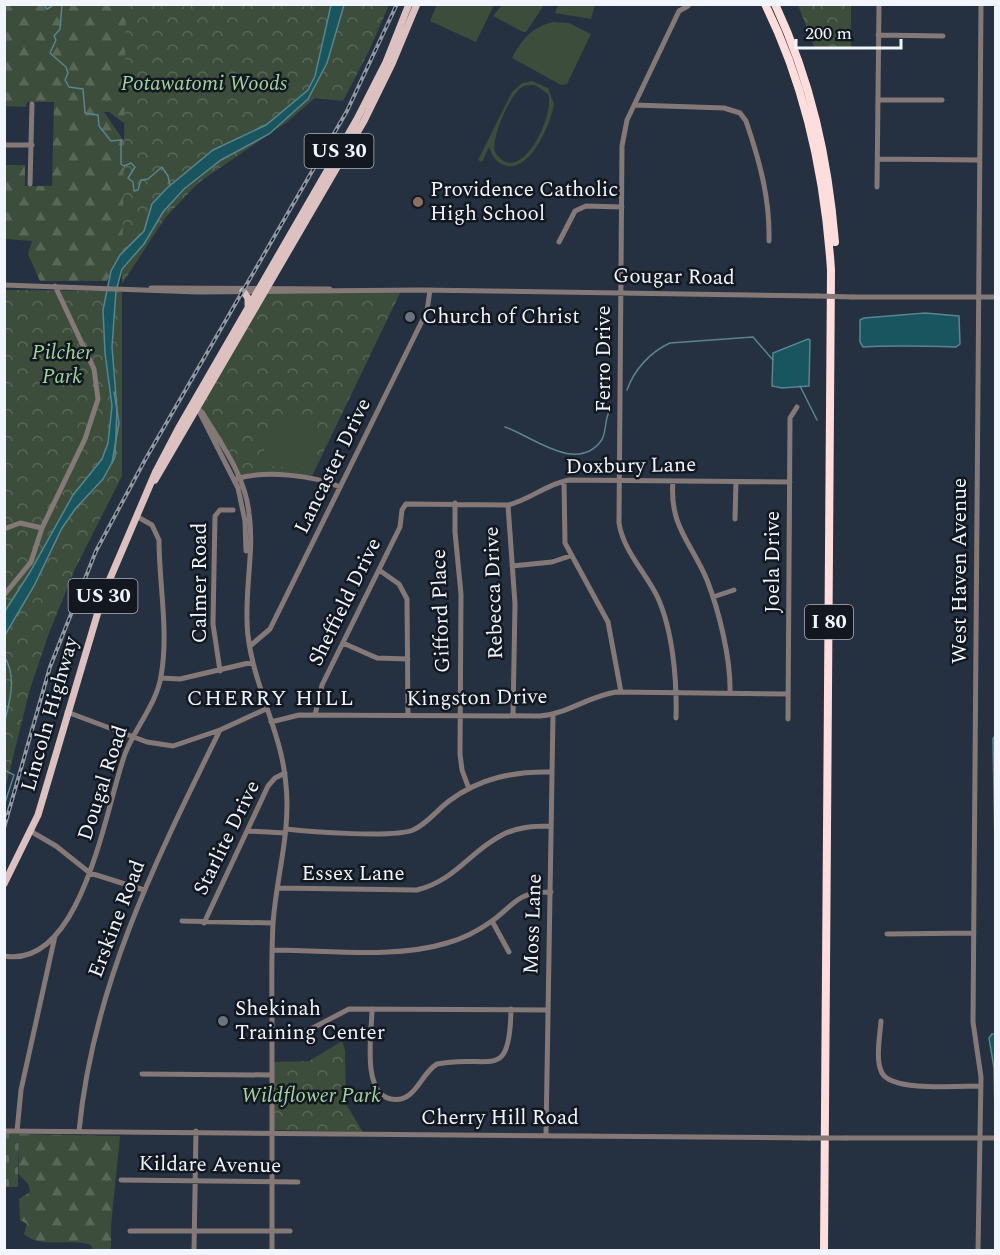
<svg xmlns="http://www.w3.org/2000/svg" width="1000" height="1255" font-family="Spectral,serif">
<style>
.forest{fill:url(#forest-firs);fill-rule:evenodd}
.cemetery{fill:url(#cemetery-stones)}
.park{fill:url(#park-crowns)}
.garden{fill:#3c4d3b;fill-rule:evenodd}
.water{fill:#18555e;stroke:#59858e;stroke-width:1.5}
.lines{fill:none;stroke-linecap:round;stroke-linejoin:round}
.stream{stroke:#59858e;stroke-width:1.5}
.minor{stroke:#857978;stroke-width:5}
.major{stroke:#dcc1c0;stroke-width:7}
.highway{stroke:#fededc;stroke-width:8}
.rail-casing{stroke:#9098a5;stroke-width:4}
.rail{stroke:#131820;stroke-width:1.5;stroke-dasharray:4.5;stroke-linecap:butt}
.minor-bridge{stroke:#857978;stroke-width:5}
.education-dot{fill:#8d6e63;stroke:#131820;stroke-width:2}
.worship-dot{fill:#6b7280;stroke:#131820;stroke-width:2}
.labels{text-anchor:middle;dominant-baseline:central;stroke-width:5;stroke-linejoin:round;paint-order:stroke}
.shield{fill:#131820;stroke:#aeb3bc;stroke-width:1.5}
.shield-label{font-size:20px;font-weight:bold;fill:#f0f5ff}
.park-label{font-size:21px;font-style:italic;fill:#a2d49d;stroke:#131820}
.poi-label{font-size:21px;fill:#f0f5ff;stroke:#131820;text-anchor:start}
.street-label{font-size:21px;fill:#f0f5ff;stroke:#131820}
.neighbourhood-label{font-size:22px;letter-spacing:1.5px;fill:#f0f5ff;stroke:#131820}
</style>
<defs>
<pattern id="forest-firs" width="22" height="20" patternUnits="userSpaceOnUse" patternTransform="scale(1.5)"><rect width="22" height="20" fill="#3c4d3b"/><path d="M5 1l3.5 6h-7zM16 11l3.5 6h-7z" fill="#586758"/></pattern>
<pattern id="cemetery-stones" width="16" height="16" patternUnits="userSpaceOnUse" patternTransform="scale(1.5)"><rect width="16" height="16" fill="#3c4d3b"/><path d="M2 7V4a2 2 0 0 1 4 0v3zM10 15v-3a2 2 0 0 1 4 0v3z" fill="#586758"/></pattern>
<pattern id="park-crowns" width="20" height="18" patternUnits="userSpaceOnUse" patternTransform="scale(1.5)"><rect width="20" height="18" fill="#3c4d3b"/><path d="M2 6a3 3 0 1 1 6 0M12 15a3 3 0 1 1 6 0" fill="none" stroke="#586758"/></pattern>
</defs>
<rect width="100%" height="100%" fill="#253041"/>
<!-- forest -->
<path class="forest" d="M5,5H332L256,130L120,255L107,281H40L28,254L32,241L5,239V165H25V186H52L54,102H27L26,107L5,106ZM104,112H109L128,126L130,156L124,141Z
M19,1134L120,1136L111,1226V1250H93L91,1245C70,1238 40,1249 24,1234L27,1224L20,1220L19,1199L30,1192C30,1181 23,1181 19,1174Z"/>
<!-- cemetery -->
<path class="cemetery" d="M5,1133L19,1134L18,1187H5Z"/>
<!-- park -->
<path class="park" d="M126,5H389L369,51L343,101L315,98L287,122L198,183L165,218L122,284Z
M798,5H851V47L815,49Z
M5,290L122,291V476L75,569L49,633L30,689L5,789Z
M401,291L312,476L251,473L241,475L200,409L266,293Z
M342,1041L345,1050L346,1104L363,1132L273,1130V1062L309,1061Z"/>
<!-- garden -->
<path class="garden" d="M437,4H494V5L476,42L430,21Z
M502,5V4L544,5L526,32H523L493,16Z
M558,5V4L595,5L591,19L555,13Z
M553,22L569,23L591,34L567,84L561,85L512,58C522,39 532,27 553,22Z
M532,81L548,88L554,104C551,124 529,175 504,165C495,162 492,155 489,147L482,162L478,160L512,92L522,83ZM535,85L548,94C556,113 520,191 495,152C490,140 510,95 521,88C525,85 530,85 535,85Z
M314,416V466L312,468L262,466L266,436L272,423L286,417Z"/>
<!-- water -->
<path class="water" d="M331,5H344L327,63L308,99L269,134L221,160L184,189L163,212L144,244L122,269L116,291L112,347L117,409L115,457L103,479L76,508L62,528L34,586L5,635V611L30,572L73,495L102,459L108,443L112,406L105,353L103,310L111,271L120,255L144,231L152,204L167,188L213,150L266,125L308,90L315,76Z
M925,313L959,316L960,344L956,347C925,346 894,345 863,347L860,342V320L864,318Z
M808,339L810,340L809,386L782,388L772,386L773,353Z
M995,735V852L993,739Z
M992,1034H996L995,1118L994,1068L989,1038Z"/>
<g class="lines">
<!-- stream -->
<path class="stream" d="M43,4L47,9L55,4
M62,4L60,29L54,36L56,40L50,53L66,67L68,73L65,80L69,87L83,89L85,113L98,115L99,126L111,141L121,140V164L124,166L131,163L135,167L128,178L133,182L134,191L138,190L141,180L148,179L162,167L168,176L170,185
M800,386L817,420
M627,390C634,370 650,352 670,343L753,337L773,360
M505,427C532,436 576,474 601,441C607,433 604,419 610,410
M112,463L119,423L114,392
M4,656C16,674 11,697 6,716C4,723 6,731 4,739
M4,765L6,771L14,775L4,806"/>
<!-- minor -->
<path class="minor" d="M878,35L943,36
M878,100H942
M634,105L724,108L740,113L746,121C760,162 770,199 769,241
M4,145H32
M878,159L979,160
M30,184L32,104
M877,187L879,4
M559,242L575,211L586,206L622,207
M4,285L198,292L420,290L817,296
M151,288L330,289
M853,297H996
M195,407L202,412C221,444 245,475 249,513C255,553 243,595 248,636C254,687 282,733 286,785C291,832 276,878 273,924C271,960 272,997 272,1033C272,1105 272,1178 272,1250
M198,409L238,488L245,521L246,551
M236,479C265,470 313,475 340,487
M564,481L565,543L608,622L621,692
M673,481C669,526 691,542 707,580C719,611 731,659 730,693
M455,503V532L461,594L460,754L462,770L469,789
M508,505L515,604L513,716
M735,519L736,482
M4,529L20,523L42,528
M512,566L552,562L570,556
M379,570L399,584L407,599L408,716
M4,595L31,562L42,528L85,439L98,399L94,369L55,286
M713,597L734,590
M343,643L377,658L408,659
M250,646L270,629L427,311L430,290
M220,671L213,624L215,516L220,510H233
M161,678L180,679L253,662
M67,712L147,742L173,746L220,730L266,709
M315,715L322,685L400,527L402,510L406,504L508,505C530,500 546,484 569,480L790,482
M676,718C677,681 673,630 657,596C645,572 623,550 619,523L622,146L627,120L679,11L688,6
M788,719L790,418L797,407
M271,722L299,715L540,716C567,714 589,696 616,692L788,694
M286,829C310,832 394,838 413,830C427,824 437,810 449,801C480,778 514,771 552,772
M247,831L285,833
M32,832L56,846L90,873L144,890
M278,888L417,890C456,880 469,852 502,835C517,827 534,826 551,826
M182,921L273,923
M492,921L509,952
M204,923L268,786L275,778L285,773
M887,934L974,933
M273,950C327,950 395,959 447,943C462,939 478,931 492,921C515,904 518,891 551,892
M4,956C83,970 106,805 125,754C135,728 157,703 161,676C169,632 159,584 159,540L152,525L136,516
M372,1009C372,1032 361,1093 391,1099C397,1100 404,1099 409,1095C420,1087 424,1072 437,1064C489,1053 510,1085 511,1009
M881,1021C880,1036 875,1060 882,1073C892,1092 960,1086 981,1086
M272,1033L307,1031L349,1009L547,1010
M142,1074L271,1075
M4,1131L809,1138
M17,1131L21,1090L55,936
M79,1131C93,985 156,860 220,730
M546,1134L553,715
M846,1138H996
M121,1180L298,1182
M130,1231H290
M194,1250L196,1131
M978,1250L981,1077L973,1022L981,4"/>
<!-- major -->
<path class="major" d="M243,291L248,298V305
M155,480L364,121L392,64L417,4
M4,884L38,815L103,595L156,471L178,429L357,119L386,62L409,4"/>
<!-- highway -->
<path class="highway" d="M765,4C806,87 825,178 831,270L824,1250
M775,4C811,81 828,158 835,242"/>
<!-- rail casing -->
<g class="rail-casing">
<path id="rail" d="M4,828L50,667L96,551L145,460L347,111L397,4"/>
</g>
<!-- rail -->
<use href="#rail" class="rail"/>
<!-- minor-bridge -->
<path class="minor-bridge" d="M817,296L853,297
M809,1138H846"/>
</g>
<!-- markers -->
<circle class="education-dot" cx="418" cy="202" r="6"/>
<g class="worship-dot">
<circle cx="410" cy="317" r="6"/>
<circle cx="223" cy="1021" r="6"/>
</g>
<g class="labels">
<!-- shield labels -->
<g class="shield">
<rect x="304.5" y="134" width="69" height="34" rx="4.5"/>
<rect x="68.5" y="579" width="69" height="34" rx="4.5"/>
<rect x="805" y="605" width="48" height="34" rx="4.5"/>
</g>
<g class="shield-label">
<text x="339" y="151">US 30</text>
<text x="103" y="596">US 30</text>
<text x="829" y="622">I 80</text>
</g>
<!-- park labels -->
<g class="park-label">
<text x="204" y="84">Potawatomi Woods</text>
<text x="62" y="353">Pilcher<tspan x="62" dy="24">Park</tspan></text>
<text x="311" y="1096">Wildflower Park</text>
</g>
<!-- poi labels -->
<g class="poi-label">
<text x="430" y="190">Providence Catholic<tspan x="430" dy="24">High School</tspan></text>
<text x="422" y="317">Church of Christ</text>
<text x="235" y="1009">Shekinah<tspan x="235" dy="24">Training Center</tspan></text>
</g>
<!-- street labels -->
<g class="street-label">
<text transform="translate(674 277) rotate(1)">Gougar Road</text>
<text transform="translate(604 359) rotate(-90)">Ferro Drive</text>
<text transform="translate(333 466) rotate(-64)">Lancaster Drive</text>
<text transform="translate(631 466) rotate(-1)">Doxbury Lane</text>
<text transform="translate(773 562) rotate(-90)">Joela Drive</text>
<text transform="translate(960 571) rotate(-90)">West Haven Avenue</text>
<text transform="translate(200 583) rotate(-90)">Calmer Road</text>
<text transform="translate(494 593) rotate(-92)">Rebecca Drive</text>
<text transform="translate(345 602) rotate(-64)">Sheffield Drive</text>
<text transform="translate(441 611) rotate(-92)">Gifford Place</text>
<text transform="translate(477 698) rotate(-1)">Kingston Drive</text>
<text transform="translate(50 714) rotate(-74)">Lincoln Highway</text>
<text transform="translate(103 783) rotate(-72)">Dougal Road</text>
<text transform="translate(227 838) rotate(-64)">Starlite Drive</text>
<text x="353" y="874">Essex Lane</text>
<text transform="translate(117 919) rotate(-69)">Erskine Road</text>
<text transform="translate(533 924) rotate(-88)">Moss Lane</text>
<text x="500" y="1118">Cherry Hill Road</text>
<text transform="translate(210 1165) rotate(1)">Kildare Avenue</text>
</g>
<!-- neighbourhood labels -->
<g class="neighbourhood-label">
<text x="271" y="698">CHERRY HILL</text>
</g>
</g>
<!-- border -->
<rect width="1000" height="1255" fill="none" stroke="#f0f5ff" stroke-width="12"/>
<!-- scale -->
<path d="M796 39v9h105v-9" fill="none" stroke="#f0f5ff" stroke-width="3"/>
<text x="805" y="39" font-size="18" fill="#f0f5ff" stroke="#131820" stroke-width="4.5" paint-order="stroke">200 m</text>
</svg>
